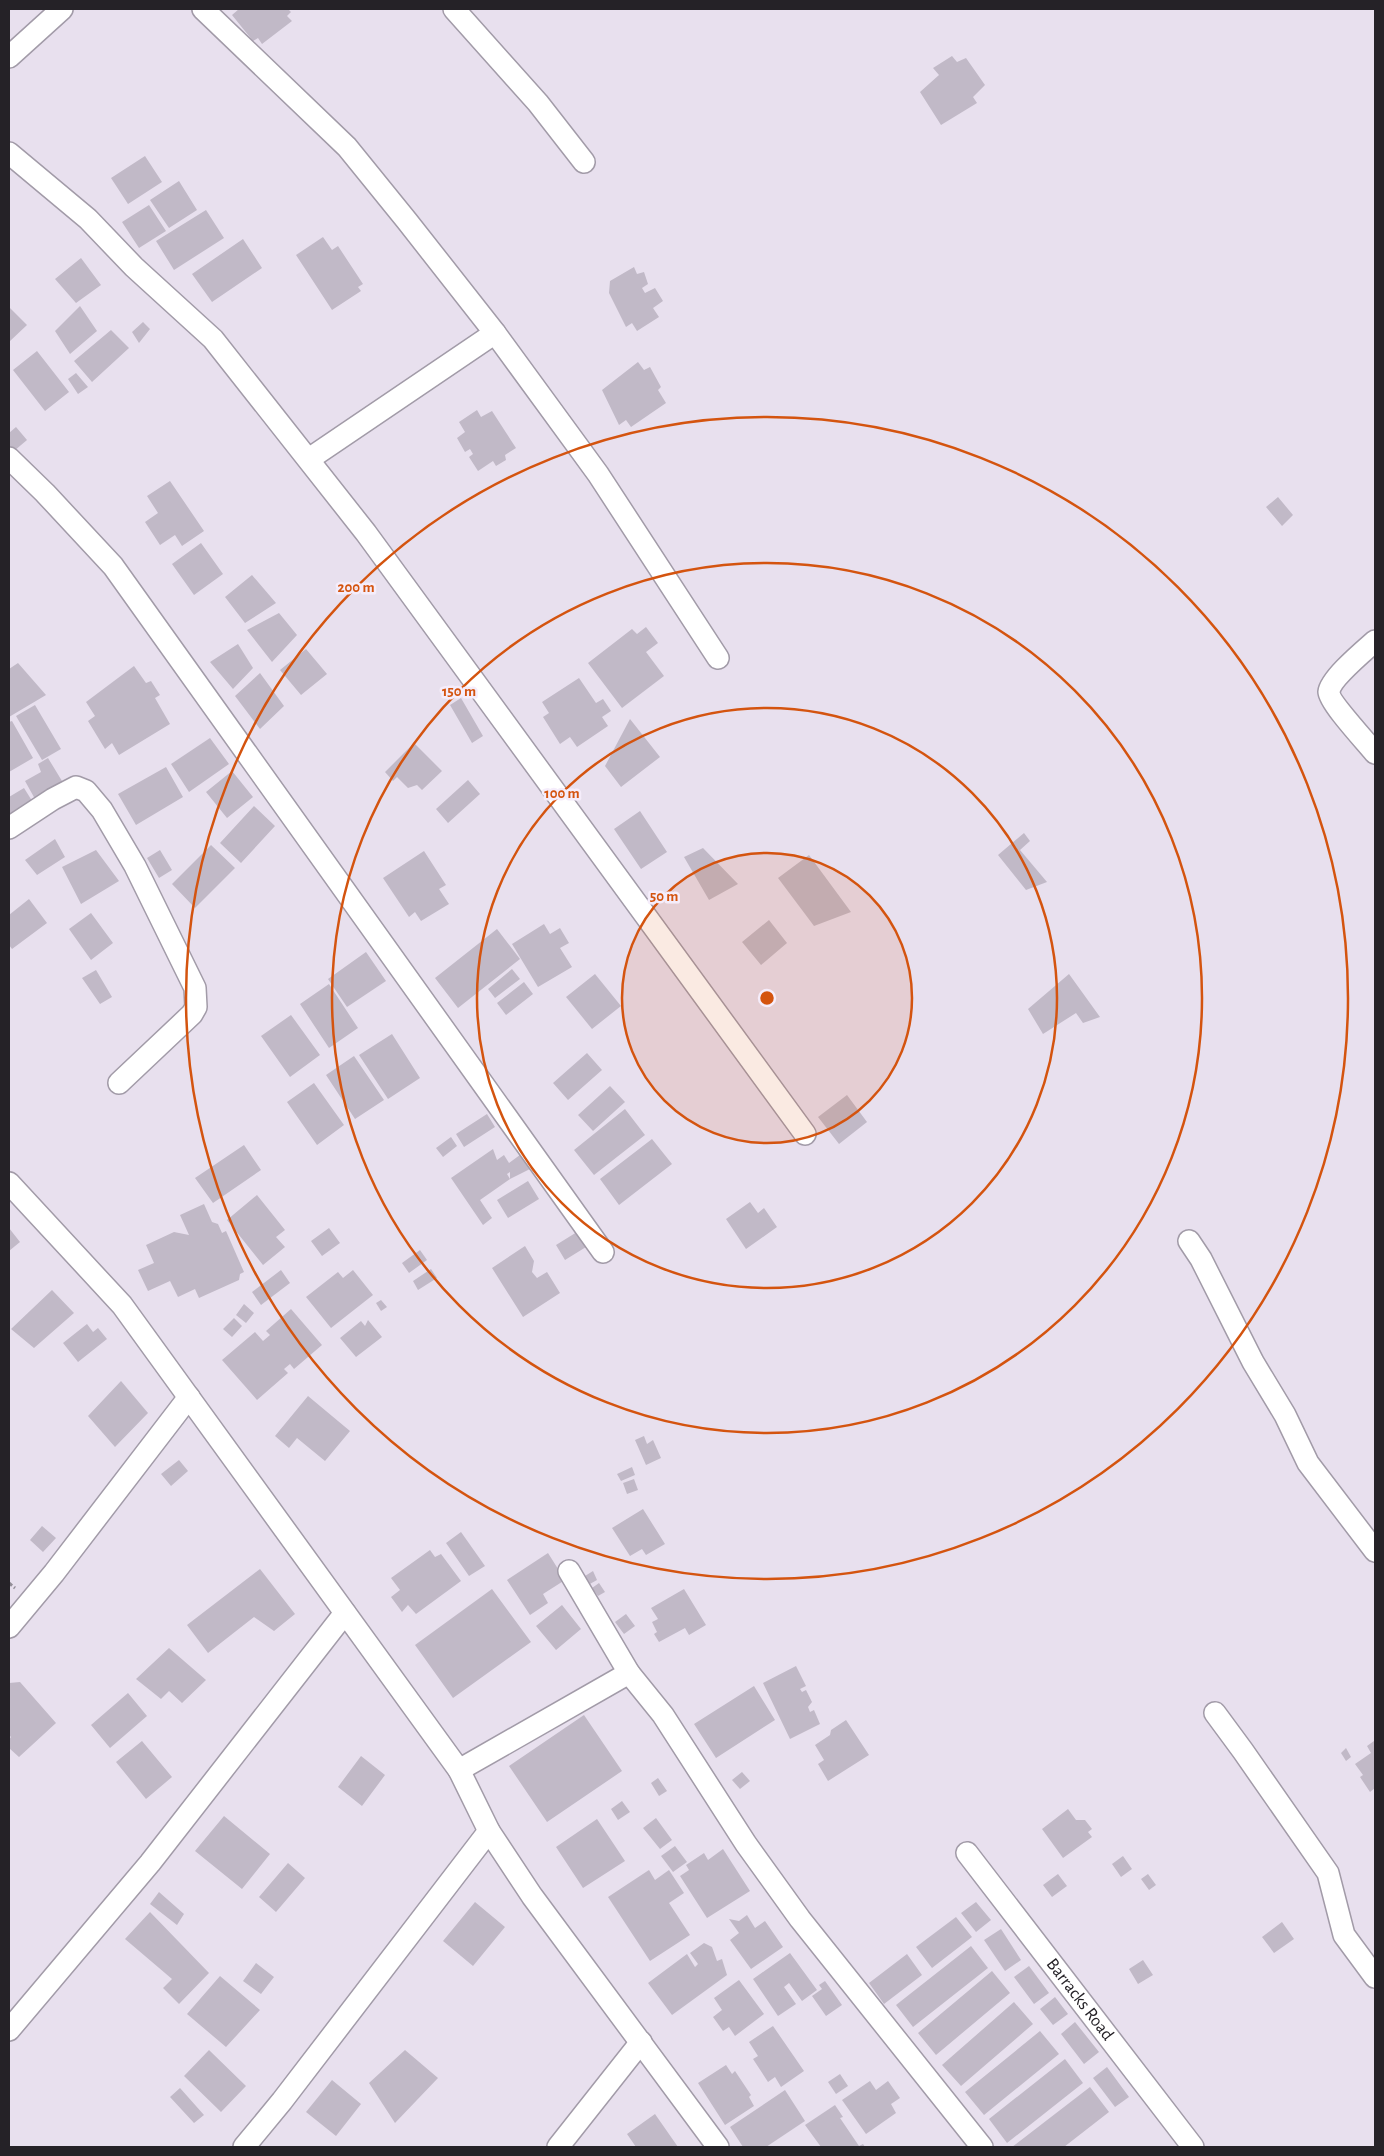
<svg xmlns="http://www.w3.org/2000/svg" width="1384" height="2156" font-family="'Alegreya Sans',sans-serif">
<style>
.building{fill:#c1b9c7}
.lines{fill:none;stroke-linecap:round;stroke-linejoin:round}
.minor-casing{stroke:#a29ba8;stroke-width:24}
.path{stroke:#928d97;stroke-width:3;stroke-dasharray:4 2.5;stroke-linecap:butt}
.minor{stroke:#fff;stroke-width:21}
.ring{fill:none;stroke:#d4540f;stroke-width:2.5}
.labels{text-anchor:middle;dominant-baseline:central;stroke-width:5;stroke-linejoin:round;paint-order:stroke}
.street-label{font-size:18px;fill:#252227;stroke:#f5edfb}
.centre{fill:#d4540f;stroke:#f5edfb;stroke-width:2.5}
.ring-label{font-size:15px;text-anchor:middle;font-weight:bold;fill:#d4540f;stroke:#f5edfb;stroke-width:5;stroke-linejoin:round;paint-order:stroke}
</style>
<rect width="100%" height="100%" fill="#e8e0ee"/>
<!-- building -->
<path class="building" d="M239,9H288L291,12L287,16L292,21L262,44L258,38L253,41L232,15Z
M952,56L957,62L966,58L985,85L973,97L977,103L941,125L920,92L939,75L933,68Z
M145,156L162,182L128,204L111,178Z
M179,181L197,210L169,228L150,200Z
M149,205L166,231L139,248L122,222Z
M206,210L224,238L174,270L156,241Z
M323,237L332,250L338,246L363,284L358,287L361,291L332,310L296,255Z
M243,239L262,268L212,302L192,274Z
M81,258L101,285L76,303L55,279Z
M634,267L637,274L644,272L648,284L642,288L645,293L655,288L663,301L653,308L659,317L637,331L632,323L626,327L609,293L610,281Z
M80,306L97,331L70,354L55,331Z
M9,307L27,325L9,342Z
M143,322L150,329L139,343L132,332Z
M111,330L129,348L92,382L74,361Z
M37,351L69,392L45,411L13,370Z
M638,362L644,370L650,367L661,387L658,390L666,403L631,427L626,420L619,425L602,390Z
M76,373L88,387L78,394L68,379Z
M477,410L481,417L492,411L516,448L505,455L506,460L496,466L493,461L478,471L469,457L473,454L470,449L465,452L457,438L465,432L459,422Z
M16,427L27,440L14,451L9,445V433Z
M170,481L204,531L182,546L175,535L160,545L145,522L158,513L147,496Z
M1278,497L1293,515L1282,526L1266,507Z
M201,543L223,574L194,595L172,564Z
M252,575L276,603L245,623L225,597Z
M279,613L297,635L272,662L247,630Z
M646,627L658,643L646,652L664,676L622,708L588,663L632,629L637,634Z
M238,644L253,668L233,689L210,662Z
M306,649L327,674L301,695L280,670Z
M18,663L46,695L9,717V669Z
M134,666L146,683L151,681L160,695L155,698L170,724L119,755L112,743L105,749L88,721L95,716L86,702Z
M260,673L284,706L260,729L235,696Z
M579,678L596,703L603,699L611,711L602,717L608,726L577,747L570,737L560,744L543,717L549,713L542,702Z
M461,698L483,736L472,743L450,705Z
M35,705L61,749L42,760L16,716Z
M630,719L660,757L621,787L605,766Z
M12,721L33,758L9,772V722Z
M210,738L229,764L189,792L171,764Z
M414,743L442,771L422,790L417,785L408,788L397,777L393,781L385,772Z
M48,758L62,781L35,799L25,781L41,772L38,764Z
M166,767L183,797L136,825L118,794Z
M232,771L253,797L227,818L206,792Z
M468,780L480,794L448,823L436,809Z
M24,788L34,804L9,819V797Z
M254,806L275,826L241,863L220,843Z
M640,811L667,852L641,869L614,829Z
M1024,833L1030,841L1020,850L1047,882L1026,890L998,855Z
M55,839L65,857L37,875L25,860Z
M211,845L235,868L195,908L172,884Z
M703,848L738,884L709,900L684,857Z
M96,850L119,881L81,904L62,867Z
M160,850L172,870L159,878L147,858Z
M424,851L446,885L439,889L449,904L421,921L415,912L409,917L383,878Z
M809,855L851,912L814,926L778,878Z
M29,899L47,923L12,949L9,945V915Z
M91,913L113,943L91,960L69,929Z
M769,920L787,943L761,965L742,942Z
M544,924L550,934L560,928L569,943L560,948L572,967L538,987L512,944Z
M497,929L520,959L458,1008L435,978Z
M366,952L386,981L347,1007L328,979Z
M512,969L520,979L495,998L488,989Z
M96,970L112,997L100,1004L82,978Z
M595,974L621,1006L592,1029L566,997Z
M1069,974L1100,1017L1083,1023L1076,1013L1043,1034L1028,1009Z
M524,982L533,994L506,1015L497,1003Z
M329,984L358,1028L329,1048L300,1004Z
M291,1015L320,1055L290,1077L261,1036Z
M392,1034L420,1078L388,1099L359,1055Z
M587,1053L602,1070L568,1100L553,1083Z
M354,1056L384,1100L355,1119L326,1075Z
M314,1083L344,1125L317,1145L287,1102Z
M610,1086L625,1102L593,1131L578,1115Z
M847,1095L867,1122L839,1144L818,1117Z
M625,1109L645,1135L594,1175L574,1150Z
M487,1114L495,1127L464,1147L456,1134Z
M451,1137L457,1146L443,1157L436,1148Z
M652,1139L672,1164L619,1205L600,1179Z
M244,1145L261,1170L213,1203L195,1178Z
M493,1149L497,1160L504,1155L509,1163L524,1152L532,1168L510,1179V1172L507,1174L510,1179L480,1200L492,1218L483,1225L451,1178Z
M528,1181L539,1199L508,1218L497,1200Z
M257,1195L285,1230L276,1237L285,1247L263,1265L227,1220Z
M750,1202L758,1213L764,1208L777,1227L746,1249L726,1219Z
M204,1204L212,1222L218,1224L222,1233L226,1231L244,1272L240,1274L239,1280L199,1298L195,1289L178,1297L170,1281L148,1291L138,1270L154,1263L146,1245L174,1232L189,1235L180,1215Z
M9,1228L20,1242L9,1251Z
M329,1228L340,1243L322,1256L311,1241Z
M577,1232L586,1247L565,1260L556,1245Z
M525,1246L534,1261L532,1272L537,1278L547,1272L560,1293L523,1317L492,1268Z
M420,1250L427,1260L409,1273L402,1263Z
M431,1269L437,1278L418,1290L413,1281Z
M281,1270L290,1283L261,1305L252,1292Z
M353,1270L373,1295L331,1328L306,1297L338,1272L343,1278Z
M52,1290L74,1313L34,1348L11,1329Z
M381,1300L387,1307L381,1311L376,1303Z
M244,1304L254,1313L246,1323L236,1315Z
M291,1309L322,1345L294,1369L290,1364L284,1369L288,1373L257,1400L222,1360L255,1332L263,1341L270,1335L266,1331Z
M234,1318L242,1326L232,1337L223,1329Z
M368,1320L382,1337L356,1357L340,1338L361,1321L365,1326Z
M87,1324L93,1332L98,1328L107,1339L78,1362L63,1343Z
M121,1381L148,1413L115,1447L88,1416Z
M308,1396L350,1431L325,1461L297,1438L289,1448L275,1436Z
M644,1436L647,1444L653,1440L661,1458L646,1465L635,1440Z
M179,1460L188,1471L171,1486L161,1474Z
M632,1467L635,1475L621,1481L617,1474Z
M634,1479L638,1490L627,1494L623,1483Z
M643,1509L665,1544L646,1555L642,1549L630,1556L612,1528Z
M42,1526L56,1538L43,1552L30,1540Z
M461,1532L485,1566L469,1576L446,1543Z
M430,1550L435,1557L441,1554L461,1581L416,1614L408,1605L402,1612L391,1597L400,1590L391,1578Z
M548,1553L565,1580L543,1594L548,1603L530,1615L507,1580Z
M260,1569L295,1614L274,1631L254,1617L208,1653L187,1625Z
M593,1571L597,1580L588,1585L585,1576Z
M599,1583L605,1592L598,1596L592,1588Z
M492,1589L531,1642L453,1698L415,1645Z
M684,1589L706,1625L689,1635L685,1628L659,1642L654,1634L657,1632L652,1622L658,1619L651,1608Z
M562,1605L581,1629L556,1650L536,1626Z
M626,1614L635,1626L624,1634L615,1622Z
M169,1648L206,1680L182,1703L169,1691L161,1699L136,1679Z
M796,1666L806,1686L800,1689L802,1692L806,1690L812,1702L808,1707L810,1712L814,1710L820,1724L790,1739L763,1683Z
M20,1682L56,1723L19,1757L9,1748V1740L11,1737L9,1735V1683Z
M754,1686L775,1720L716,1758L694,1724Z
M128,1693L147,1716L110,1748L91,1725Z
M584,1715L622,1771L547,1822L509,1766Z
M846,1720L869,1755L828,1781L818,1764L824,1760L815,1745L830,1735L831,1730Z
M142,1741L172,1777L146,1799L116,1762Z
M1374,1741L1375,1788L1370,1792L1360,1777L1363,1775L1355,1764L1371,1753L1367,1746Z
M1346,1748L1351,1757L1346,1761L1341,1753Z
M361,1756L385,1775L362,1806L338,1787Z
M742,1772L750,1781L740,1789L732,1780Z
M658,1778L667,1791L659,1796L651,1783Z
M622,1801L630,1812L618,1820L611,1809Z
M1068,1809L1076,1820H1085L1092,1829L1088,1832L1092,1837L1063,1858L1042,1829Z
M224,1816L270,1854L242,1889L195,1851Z
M656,1818L672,1840L660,1849L643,1828Z
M597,1819L625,1861L583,1888L556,1847Z
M675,1846L687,1862L673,1872L661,1856Z
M723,1849L750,1891L707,1918L680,1876L689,1870L686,1865L704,1853L708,1860Z
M1123,1856L1132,1869L1121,1877L1112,1864Z
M288,1863L305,1878L276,1912L259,1897Z
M649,1870L655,1880L669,1870L684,1893L669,1903L690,1935L650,1961L608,1897Z
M1058,1874L1067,1886L1052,1897L1043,1885Z
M1148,1874L1156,1885L1149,1890L1141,1879Z
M159,1892L184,1914L177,1925L150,1904Z
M475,1902L505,1927L473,1966L443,1941Z
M976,1902L991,1920L976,1932L961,1913Z
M150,1912L209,1973L179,2004L163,1988L172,1979L125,1939Z
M747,1915L755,1928L765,1921L783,1947L751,1969L730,1940L739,1933L729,1919L739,1921Z
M956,1917L972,1937L932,1968L916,1947Z
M1282,1922L1294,1939L1274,1953L1262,1937Z
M1001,1929L1021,1960L1005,1971L984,1940Z
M704,1943L712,1947L717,1961L722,1959L727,1975L672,2015L648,1983L687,1954L695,1967L698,1964L690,1953Z
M971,1946L988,1968L913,2027L896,2005Z
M790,1953L817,1990L802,2001L789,1983L784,1987L796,2004L778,2016L753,1979Z
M907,1954L922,1975L884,2004L869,1983Z
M1143,1960L1153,1975L1138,1984L1129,1969Z
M256,1963L274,1977L261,1994L243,1981Z
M1029,1966L1049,1993L1034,2004L1014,1977Z
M992,1971L1010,1993L936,2055L918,2033Z
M220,1976L260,2010L226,2047L187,2014Z
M739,1980L764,2014L735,2036L729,2027L723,2031L713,2017L722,2010L714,1998Z
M825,1981L842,2005L826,2016L812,1996L822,1989L819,1985Z
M1055,1997L1068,2014L1053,2025L1040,2009Z
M1014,2002L1033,2024L961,2086L942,2065Z
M1075,2022L1099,2052L1084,2064L1061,2034Z
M773,2026L804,2071L781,2087L775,2077L768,2082L753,2059L758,2056L749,2042Z
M1040,2031L1059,2054L984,2115L965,2092Z
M209,2050L246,2086L221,2112L184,2076Z
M405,2050L438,2078L395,2123L369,2083Z
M1065,2059L1083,2083L1007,2143L989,2119Z
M726,2065L732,2074L735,2071L751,2095L749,2097L754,2106L725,2125L698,2083Z
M1107,2067L1129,2097L1115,2107L1093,2078Z
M840,2074L848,2086L836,2094L828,2082Z
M332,2080L361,2104L336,2136L306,2112Z
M870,2081L876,2090L888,2081L900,2098L891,2104L896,2113L866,2134L842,2100Z
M1090,2087L1109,2112L1064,2147H1012Z
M180,2088L204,2115L194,2123L170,2097Z
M785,2090L805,2121L766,2147H743L730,2127Z
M835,2105L843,2117L840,2118L859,2146L863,2144L865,2147H821L805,2125Z
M655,2114L678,2147H636L627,2134Z"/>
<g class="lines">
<!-- minor casing -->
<g class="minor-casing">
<g id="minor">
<path d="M203,9L347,147L407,221L495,333L598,474L718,658"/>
<path d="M454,9L538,103L584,162"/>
<path d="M9,57L62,9"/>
<path d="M9,153L88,219L134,267L213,339L366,533L805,1134"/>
<path d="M9,458L45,493L113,566L603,1252"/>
<path d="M309,459L495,333"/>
<path d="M1375,641C1365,650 1330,679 1329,692C1329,702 1367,743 1375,753"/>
<path d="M9,828L53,799L76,787L86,791L102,810L135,866L195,988L196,1007L192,1014L119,1083"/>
<path d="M9,1183L122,1305L459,1770L489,1831L532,1896L718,2147"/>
<path d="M1189,1241L1201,1259L1253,1362L1285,1415L1308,1463L1375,1551"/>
<path d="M569,1571L629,1673L663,1715L746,1844L800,1919L982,2147"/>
<path d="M9,1627L54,1573L189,1397"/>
<path d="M1215,1713L1243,1751L1328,1873L1344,1935L1375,1977"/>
<path d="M459,1770L629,1673"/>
<path id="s1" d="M967,1853L1193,2147"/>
<path d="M9,2030L150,1863L345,1613"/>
<path d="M244,2147L282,2101L489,1831"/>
<path d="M558,2147L641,2042"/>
</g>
</g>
<!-- path -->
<path class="path" d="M9,1583L15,1588"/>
<!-- minor -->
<use href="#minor" class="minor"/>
</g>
<!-- distance rings -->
<circle cx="767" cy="998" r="145" fill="#d4540f" fill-opacity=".12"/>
<g class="ring">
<circle cx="767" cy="998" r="145"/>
<circle cx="767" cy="998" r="290"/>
<circle cx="767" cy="998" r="435"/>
<circle cx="767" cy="998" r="581"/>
</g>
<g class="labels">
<!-- street labels -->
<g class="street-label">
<text stroke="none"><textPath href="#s1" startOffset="185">Barracks Road</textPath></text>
</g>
</g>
<circle cx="767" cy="998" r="8" class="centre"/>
<g class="ring-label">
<text x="356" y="592">200 m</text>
<text x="459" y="696">150 m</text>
<text x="562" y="798">100 m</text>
<text x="664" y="901">50 m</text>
</g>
<!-- border -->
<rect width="1384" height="2156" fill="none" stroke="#252227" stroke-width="20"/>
</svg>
